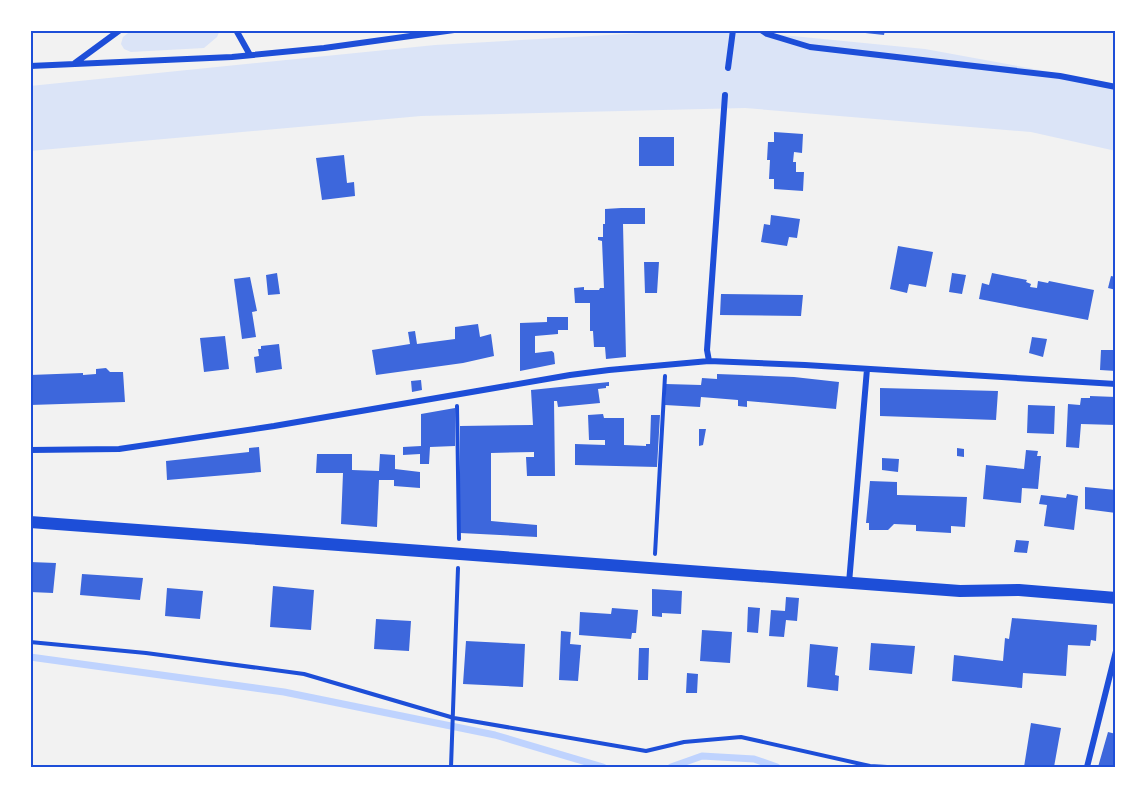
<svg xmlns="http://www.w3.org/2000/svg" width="1146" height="797" font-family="Jost,sans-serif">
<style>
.green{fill:#dbe4f7}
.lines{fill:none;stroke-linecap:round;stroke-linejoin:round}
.stream{stroke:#bfd3fe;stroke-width:7}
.building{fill:#3d67dc}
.path{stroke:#1d4ed8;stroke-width:4}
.minor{stroke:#1d4ed8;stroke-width:6}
.secondary{stroke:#1d4ed8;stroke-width:12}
.neatline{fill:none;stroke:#1d4ed8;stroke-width:2}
</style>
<rect width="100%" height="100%" fill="#f2f2f2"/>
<!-- green -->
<path class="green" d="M132,30H220L217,37L204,48L131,52L124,49L121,44L123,37Z
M696,30H730L925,49L1116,84V151L1031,132L745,108L421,116L30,151V86L435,45Z"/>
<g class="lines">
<!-- stream -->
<path class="stream" d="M30,657L284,692L495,735L603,767
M671,767L702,756L754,759L777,767"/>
</g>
<!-- building -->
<path class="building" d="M856,30H885L884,35L856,32Z
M774,132L803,134L802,153L794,152L793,162H796V172H804L803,191L774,189V179H769L770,160H767L768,142H774Z
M639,137H674V166H639Z
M344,155L347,183L354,182L355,196L322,200L316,158Z
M621,208H645V224H623L626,357L606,359L605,347H594L593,331H590V303H575L574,288L584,287V290H599L600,288H604L602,241L598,240V237H603V224H605V209Z
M771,215L800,219L797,238L789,237L787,246L761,242L764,224L770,225Z
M898,246L933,252L926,287L909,284L907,293L890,289Z
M644,262H659L657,293H645Z
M277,273L280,294L268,295L266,275Z
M952,273L966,275L962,294L949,292Z
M992,273L1027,280L1026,282L1031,284L1030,287L1037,288L1038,281L1048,283L1049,281L1094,290L1088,320L979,299L982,283L989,285Z
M1111,276L1116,277V290L1108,288Z
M250,277L257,311L252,312L256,337L242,339L234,279Z
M721,294L803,295L801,316L720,315Z
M547,317H568V330H558V334L535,336V353L552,351L554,353L555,364L520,371V323L547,322Z
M478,324L480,337L491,334L494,356L463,363L376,375L372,350L410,344L408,332L415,331L417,344L455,339V327Z
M225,336L229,369L204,372L200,338Z
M1032,337L1047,339L1043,357L1029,353Z
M279,344L282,369L256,373L254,357L259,356L258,349H261V346Z
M1101,350H1116V371L1100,370Z
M106,368L110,372H123L125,402L30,405V375L83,373V375L96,374V369Z
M717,374L794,377L839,382L836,409L747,401V407L738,406V400L701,397L700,407L665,405L666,384L701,385L702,378L717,379Z
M421,380L422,390L412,392L411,381Z
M609,382V386H606V388L598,389L600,403L558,407L557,401H554L555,476H527L526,457H534V452L491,453V521L537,525V537L460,533V426L533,425L531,390Z
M880,388L998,391L996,420L880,416Z
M1090,396L1116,397V425L1081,424L1079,448L1066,447L1068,404L1080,405L1081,398H1090Z
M1028,405L1055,406L1054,434L1027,433Z
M455,408V446L430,447L429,464H420V454L403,455V447L421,446V414Z
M603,414L604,418H624V445L646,446V444H650L651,415H660L657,467L575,465V444L605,445V440H589L588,415Z
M699,429H706L703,445L699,446Z
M259,447L261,472L167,480L166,461L249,452V448Z
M957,448L964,449V457L957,456Z
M1026,450L1038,451L1037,456H1041L1038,489L1022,488L1021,503L983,499L986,465L1024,469Z
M317,454H352V470L379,471L380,454L395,455V469L420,472V488L394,486V480H379L377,527L341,524L343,473H316Z
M882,458L899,459L898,472L882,470Z
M870,481L897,482V495L967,497L965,527L951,526V533L916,531V525L894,524L888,530H869V523H866Z
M1085,487L1116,490V513L1085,509Z
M1067,494L1078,496L1074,530L1044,526L1047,505L1039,504L1041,495L1066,498Z
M1016,540L1029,541L1027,553L1014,552Z
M30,562L56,563L53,593L30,592Z
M82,574L143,578L140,600L80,595Z
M273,586L314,590L311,630L270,627Z
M167,588L203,591L200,619L165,616Z
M652,589L682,591L681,614L662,613V617L652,616Z
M786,597L799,598L797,621L786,620L784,637L769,636L771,610L785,611Z
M748,607L760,608L758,633L747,632Z
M612,608L638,610L636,633H632L631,639L579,635L580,612L611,614Z
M1012,618L1097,625L1096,641L1091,640L1090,646L1068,645L1066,676L1023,673L1022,688L952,681L954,655L1003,661L1005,638L1009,639Z
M376,619L411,621L409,651L374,649Z
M702,630L732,632L730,663L700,661Z
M561,631L571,632L570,644L581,645L578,681L559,680Z
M466,641L525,644L523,687L463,684Z
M871,643L915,646L912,674L869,670Z
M810,644L838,647L835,675L839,676L838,691L807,687Z
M639,648H649L648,680H638Z
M687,673L698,674L697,693H686Z
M1031,723L1061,728L1054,767H1024Z
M1108,732L1116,734V767H1098Z"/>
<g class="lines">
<!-- path -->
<path class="path" d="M457,406L459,539
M655,554L665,376
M30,642L146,653L304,674L454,718L646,751L684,742L741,737L870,766L887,767
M451,767L458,568"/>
<!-- minor -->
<path class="minor" d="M236,30L250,55
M761,30L767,34L810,47L1060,76L1116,87
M75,63L120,30
M30,66L232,57L324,48L454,30
M728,68L733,30
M709,361L707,350L725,95
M30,450L119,449L274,426L570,375L609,370L709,361L805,365L1116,384
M849,583L867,369
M1087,767L1116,651"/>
<!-- secondary -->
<path class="secondary" d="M30,522L960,591L1019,590L1116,598"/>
</g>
<!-- border -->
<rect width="1146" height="797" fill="none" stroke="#ffffff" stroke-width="63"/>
<rect x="32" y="32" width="1082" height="734" class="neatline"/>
</svg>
